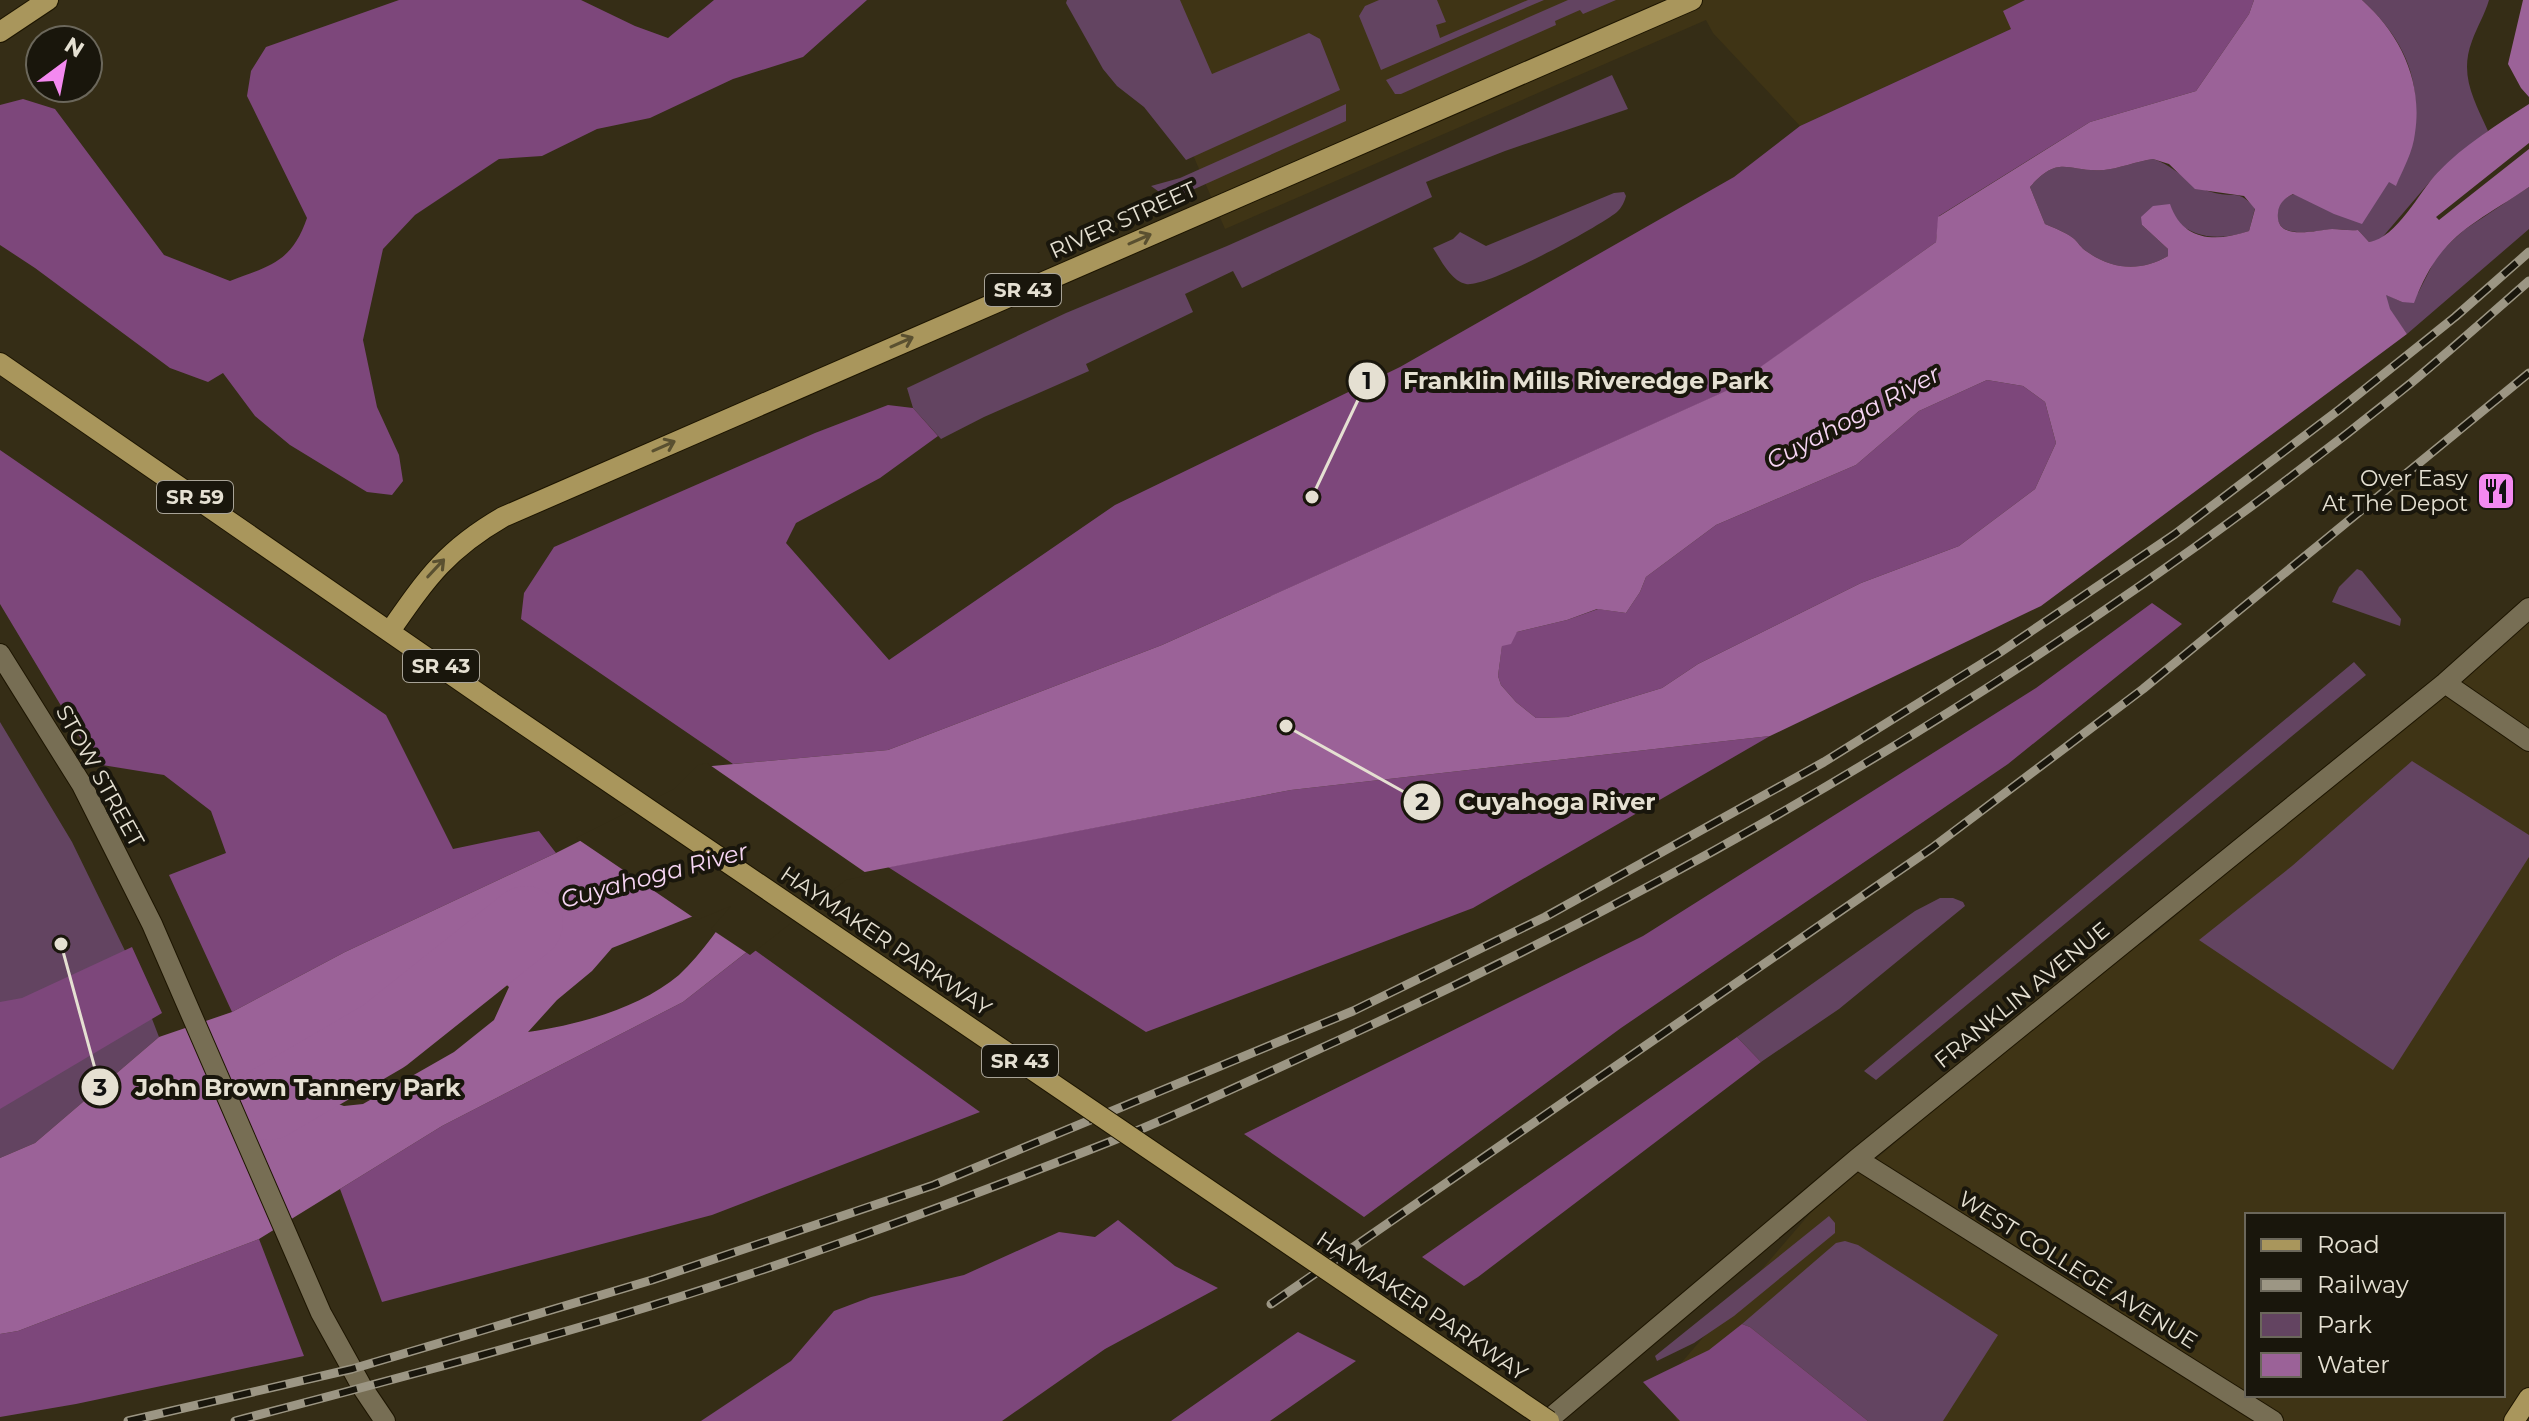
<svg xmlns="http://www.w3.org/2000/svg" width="2529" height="1421" font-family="Montserrat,sans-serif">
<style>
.built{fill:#3f3415;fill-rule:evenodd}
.green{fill:#634461}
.forest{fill:#7d477b}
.water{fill:#9b6298;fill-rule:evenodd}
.pier{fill:#352d16}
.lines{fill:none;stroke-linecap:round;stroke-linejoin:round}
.river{stroke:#9b6298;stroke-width:74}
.minor-casing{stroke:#1d1501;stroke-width:22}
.major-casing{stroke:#1d1501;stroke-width:22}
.minor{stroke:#776e54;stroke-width:20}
.major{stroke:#a9965c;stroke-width:20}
.rail-casing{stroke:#9c9684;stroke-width:9}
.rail{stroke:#19160c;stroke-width:6;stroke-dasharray:18;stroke-linecap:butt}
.major-bridge-casing{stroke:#1d1501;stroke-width:22;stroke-linecap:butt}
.major-bridge{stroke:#a9965c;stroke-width:20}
.oneway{stroke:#5a5030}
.labels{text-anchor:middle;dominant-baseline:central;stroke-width:8;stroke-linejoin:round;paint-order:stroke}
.shield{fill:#19160c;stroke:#a8a397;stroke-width:2}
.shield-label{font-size:20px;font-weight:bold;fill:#e5e0d2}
.street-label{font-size:22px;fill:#e5e0d2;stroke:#19160c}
.poi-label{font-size:22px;fill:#e5e0d2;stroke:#19160c;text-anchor:end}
.water-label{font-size:24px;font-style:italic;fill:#f7d6f4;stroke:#19160c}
.leader{fill:none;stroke:#e5e0d2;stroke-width:3}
.callout-dot{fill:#e5e0d2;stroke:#19160c;stroke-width:3}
.mark-label{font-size:24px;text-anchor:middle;font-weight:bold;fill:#111}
.callout-label{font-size:24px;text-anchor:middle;font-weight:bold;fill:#e5e0d2;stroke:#19160c;stroke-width:8;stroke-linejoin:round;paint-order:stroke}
</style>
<rect width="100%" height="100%" fill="#352d16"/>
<!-- built -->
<path class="built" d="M1126,0H2027L2011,29L1800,126L1713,33L1706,20L1225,229Z
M2529,612V735L2452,682Z
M2445,683L2529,741V1421H1677L1663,1384L1857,1159H1876L1962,1086L2084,974L2148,939L2290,819ZM2247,1215H2503V1395H2247Z"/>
<!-- green -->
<path class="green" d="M1067,0H1180L1212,74L1309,33L1320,39L1340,90L1186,160L1144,107L1117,86L1103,69L1066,3Z
M1379,0H1437L1446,22L1436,25L1440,38L1528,0H1544L1381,70L1359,16L1365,6Z
M1568,0H1616L1583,14L1580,10L1555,21L1556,25L1401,94H1395L1386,80Z
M2362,0H2489C2485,14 2477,27 2472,41C2459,75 2474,100 2488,131L2439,171L2380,240L2369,242L2358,230C2350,231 2341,229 2333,229C2316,230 2273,242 2278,211C2279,202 2286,197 2294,194L2310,201L2389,181L2396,185C2429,113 2422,55 2362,0Z
M1612,75L1628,109L1505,151L1426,182L1432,197L1242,288L1233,271L1185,294L1193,312L1086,364L1089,371L984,417L941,439L913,408L907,388L1066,313L1227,246Z
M1346,104V121L1170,200L1151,186L1180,178Z
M2153,159C2176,166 2191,188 2215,193C2236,198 2238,189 2255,208L2249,231C2222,240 2198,240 2176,221L2142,225L2168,249V256C2141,272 2112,270 2086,251C2081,248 2078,242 2073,238C2065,232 2054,228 2045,224L2030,187C2060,153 2067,173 2104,170C2117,169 2138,161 2153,159Z
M2529,187V229L2407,334L2389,309L2385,294L2402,302L2418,293L2438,254L2464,230Z
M1624,192L1626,196C1624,203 1622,207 1617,212C1597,228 1487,288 1466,284C1451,281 1441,260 1433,248L1453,239L1460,232L1486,246L1614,193Z
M2357,569L2362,571L2401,619L2400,626L2332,602L2339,587Z
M2354,662L2366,675L1876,1080L1864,1071Z
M0,722L72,842L129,959L159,1037L35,1143L0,1158Z
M2412,761L2529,835V857L2393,1070L2199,940L2292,866Z
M1940,898H1953L1963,902L1965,906L1839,1009L1761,1062L1737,1037L1915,911Z
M1829,1216L1835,1223V1233L1734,1316L1694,1343L1657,1361L1655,1356Z
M1845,1241L1858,1245L1998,1335L1943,1421H1868L1750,1327L1742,1324L1836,1243Z"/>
<!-- forest -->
<path class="forest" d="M399,0H581L635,26L668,38L714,0H867L803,57L733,79L650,118L597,129L542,156L499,159L415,215L383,249L363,340L377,407L399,455L403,481L392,495L367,492L290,445L255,416L223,373L208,382L170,368L35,268L0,245V105L23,99L55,109L164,255L230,281C270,266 292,262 307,218L247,96L251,71L266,47Z
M2025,0H2254L2249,14L2196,91L2090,122L1939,216L1936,242L1729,390L1162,645L888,750L733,764L521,619L524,593L554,547L815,433L888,405L913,408L938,436L880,478L796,523L786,543L889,660L1115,505L1400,367L1734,177L1800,126L2011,29L2003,11Z
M1987,380L2023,386L2045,402L2056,443L2035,489L1959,546L1861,583L1698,664L1662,688L1567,717L1536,718L1516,702L1501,685L1498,676L1502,645L1517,632L1567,620L1598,609L1626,613L1640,592L1646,577L1716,525L1856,465L1919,411Z
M0,450L386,715L453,849L539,831L556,853L345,952L232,1012L169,875L226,853L211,811L164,775L96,764L0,604Z
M2152,603L2182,624L2008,764L1621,1028L1364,1217L1244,1134L1643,936L2036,688Z
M1770,736L1473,908L1146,1032L888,867L1291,790Z
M132,947L162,1013L0,1109V1002L22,998Z
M752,948L980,1112L712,1215L382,1302L340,1189L442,1126L683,1002Z
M1737,1037L1761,1062L1478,1277L1464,1286L1422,1257Z
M1118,1220L1175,1266L1218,1288L1105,1349L1002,1421H701L791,1361L834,1311L871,1297L964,1275L1059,1232L1095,1237Z
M259,1239L304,1356L76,1404L0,1417V1334L18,1331Z
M1742,1324L1750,1327L1868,1421H1680L1643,1382L1709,1350Z
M1298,1332L1356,1361L1270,1421H1171Z"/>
<!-- water -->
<path class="water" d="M2254,0H2362C2400,34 2423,81 2415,133C2413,152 2403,169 2396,186L2389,182L2362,224L2334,214L2293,194C2285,198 2279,203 2278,213C2275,242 2316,230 2332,229C2341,229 2349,231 2358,230L2369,242C2397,238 2419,192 2438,172C2464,145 2498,124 2529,104V143L2436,217L2439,220L2529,149V187C2472,226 2440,234 2414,303L2402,302L2386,295L2390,309L2407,334L2041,606L1770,736L1291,790L844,876L683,1002L442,1126L259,1239L18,1331L0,1334V1158L35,1143L159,1037L232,1012L345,952L556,853L677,792L701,767L888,750L1162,645L1728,390L1936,242L1938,217L2090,122L2196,91L2249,14ZM2153,159L2169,164L2195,189L2244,196L2255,209L2249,231C2216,242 2183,242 2170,204L2153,206L2141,217L2142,225L2168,249V256C2141,272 2112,270 2086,251C2081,248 2078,242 2073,238C2065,232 2054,228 2045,224L2030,187C2060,153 2067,173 2104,170C2117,169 2138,161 2153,159ZM1987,380L2023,386L2045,402L2056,443L2035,489L1959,546L1861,583L1698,664L1662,688L1567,717L1536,718L1516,702L1501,685L1498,676L1502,646L1511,644L1517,632L1567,620L1597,609L1626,613L1640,592L1646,577L1716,525L1856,465L1919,411ZM742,897C722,922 703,953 679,975C640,1008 578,1025 528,1032L557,1000L592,971L612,948ZM494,973L509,987L494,1020L454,1052L363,1104L344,1106L317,1097L344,1063L381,1028L433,991Z
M2523,0H2529V97L2521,88L2508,64Z"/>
<!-- pier -->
<path class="pier" d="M707,763L869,875L846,880L750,955L711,929L731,906L697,920L576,838L674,789L698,765Z"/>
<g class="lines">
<!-- river -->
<path class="river" d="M269,1103L384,1036L526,923"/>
<!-- minor casing -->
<g class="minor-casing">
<path id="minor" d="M0,654L82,785L152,924L321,1313L362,1387L385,1421
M2445,683L2529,741
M1857,1159L2273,1421
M1547,1421L1857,1159L2445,683L2529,608"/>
</g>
<!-- major casing -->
<g class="major-casing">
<path id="major" d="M0,32L48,0
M0,363L491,702
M390,631C427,578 446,550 503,517L1692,0
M2514,1421L2529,1398"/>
</g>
<!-- minor -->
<use href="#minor" class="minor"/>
<!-- major -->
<use href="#major" class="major"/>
<!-- rail casing -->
<g class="rail-casing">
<path id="rail" d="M1271,1304L1932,848L2143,689L2529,373
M128,1421L352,1369L652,1280L934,1185L1353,1011L1545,917L1824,762L1999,653L2175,534L2340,409L2455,317L2529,252
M235,1421C361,1388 487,1355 611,1318C773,1270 932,1211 1089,1150C1174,1117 1256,1078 1339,1040C1721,865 2084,647 2411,383C2451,350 2490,315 2529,281"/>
</g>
<!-- rail -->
<use href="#rail" class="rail"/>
<!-- major-bridge casing -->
<g class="major-bridge-casing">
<path id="major-bridge" d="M491,702L1549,1421"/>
</g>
<!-- major-bridge -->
<use href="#major-bridge" class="major-bridge"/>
</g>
<!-- one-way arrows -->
<defs><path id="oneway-shaft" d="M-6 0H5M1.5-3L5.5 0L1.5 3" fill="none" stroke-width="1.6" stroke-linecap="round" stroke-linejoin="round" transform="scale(2)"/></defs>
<g class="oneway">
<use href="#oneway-shaft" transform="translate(1140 239) rotate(-24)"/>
<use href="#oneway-shaft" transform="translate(902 342) rotate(-24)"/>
<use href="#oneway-shaft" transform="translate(664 446) rotate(-24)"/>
<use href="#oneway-shaft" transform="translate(436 568) rotate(-47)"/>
</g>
<!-- icons -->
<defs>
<g id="restaurant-square" transform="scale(2)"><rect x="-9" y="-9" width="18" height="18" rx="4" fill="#f489f0" stroke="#19160c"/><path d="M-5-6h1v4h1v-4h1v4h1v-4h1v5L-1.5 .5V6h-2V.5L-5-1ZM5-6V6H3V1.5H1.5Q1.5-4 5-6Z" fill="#111"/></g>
</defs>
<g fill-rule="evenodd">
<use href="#restaurant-square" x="2496" y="491"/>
</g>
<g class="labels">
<!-- shield labels -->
<g class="shield">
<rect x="985" y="274" width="76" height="32" rx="6"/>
<rect x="157" y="481" width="76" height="32" rx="6"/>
<rect x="403" y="650" width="76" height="32" rx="6"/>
<rect x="982" y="1045" width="76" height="32" rx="6"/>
</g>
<g class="shield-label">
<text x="1023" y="290">SR 43</text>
<text x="195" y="497">SR 59</text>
<text x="441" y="666">SR 43</text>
<text x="1020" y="1061">SR 43</text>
</g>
<!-- street labels -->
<g class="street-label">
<text transform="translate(1123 220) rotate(-24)">RIVER STREET</text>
<text transform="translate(100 776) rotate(61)">STOW STREET</text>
<text transform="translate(886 941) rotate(34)">HAYMAKER PARKWAY</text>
<text transform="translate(2022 995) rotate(-39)">FRANKLIN AVENUE</text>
<text transform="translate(2078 1270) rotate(32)">WEST COLLEGE AVENUE</text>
<text transform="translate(1422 1306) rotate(34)">HAYMAKER PARKWAY</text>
</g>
<!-- poi labels -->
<g class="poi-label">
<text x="2468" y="478">Over Easy<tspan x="2468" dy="25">At The Depot</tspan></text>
</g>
<!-- water labels -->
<g class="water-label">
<text transform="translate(1853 417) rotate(-28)">Cuyahoga River</text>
<text transform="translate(654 875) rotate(-15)">Cuyahoga River</text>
</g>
</g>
<!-- callouts -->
<path class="leader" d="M1312 497L1367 381M1286 726L1422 802M61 944L100 1087"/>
<g class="callout-dot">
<circle cx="1312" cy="497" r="8"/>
<circle cx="1286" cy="726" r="8"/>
<circle cx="61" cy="944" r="8"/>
<circle cx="1367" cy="381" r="20"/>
<circle cx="1422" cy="802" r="20"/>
<circle cx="100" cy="1087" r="20"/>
</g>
<g class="mark-label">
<text x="1367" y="389">1</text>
<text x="1422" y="810">2</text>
<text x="100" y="1096">3</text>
</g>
<g class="callout-label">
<text x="1586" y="389">Franklin Mills Riveredge Park</text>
<text x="1557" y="810">Cuyahoga River</text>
<text x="298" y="1096">John Brown Tannery Park</text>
</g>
<!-- legend -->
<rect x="2245" y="1213" width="260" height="184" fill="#19160c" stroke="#6b675b" stroke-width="2"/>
<rect x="2261" y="1239" width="40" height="12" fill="#a9965c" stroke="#6b675b" stroke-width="2"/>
<text x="2317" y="1253" font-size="24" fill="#e5e0d2">Road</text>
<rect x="2261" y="1279" width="40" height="12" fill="#9c9684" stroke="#6b675b" stroke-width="2"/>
<text x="2317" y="1293" font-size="24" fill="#e5e0d2">Railway</text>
<rect x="2261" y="1313" width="40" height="24" fill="#634461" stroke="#6b675b" stroke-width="2"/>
<text x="2317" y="1333" font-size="24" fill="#e5e0d2">Park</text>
<rect x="2261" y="1353" width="40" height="24" fill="#9b6298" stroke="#6b675b" stroke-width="2"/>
<text x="2317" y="1373" font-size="24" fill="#e5e0d2">Water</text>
<!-- north arrow -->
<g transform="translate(64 64) rotate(32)"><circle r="38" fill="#19160c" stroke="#6b675b" stroke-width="2"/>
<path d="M0-6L14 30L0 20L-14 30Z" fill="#f489f0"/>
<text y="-12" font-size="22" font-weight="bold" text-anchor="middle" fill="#e5e0d2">N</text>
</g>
</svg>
